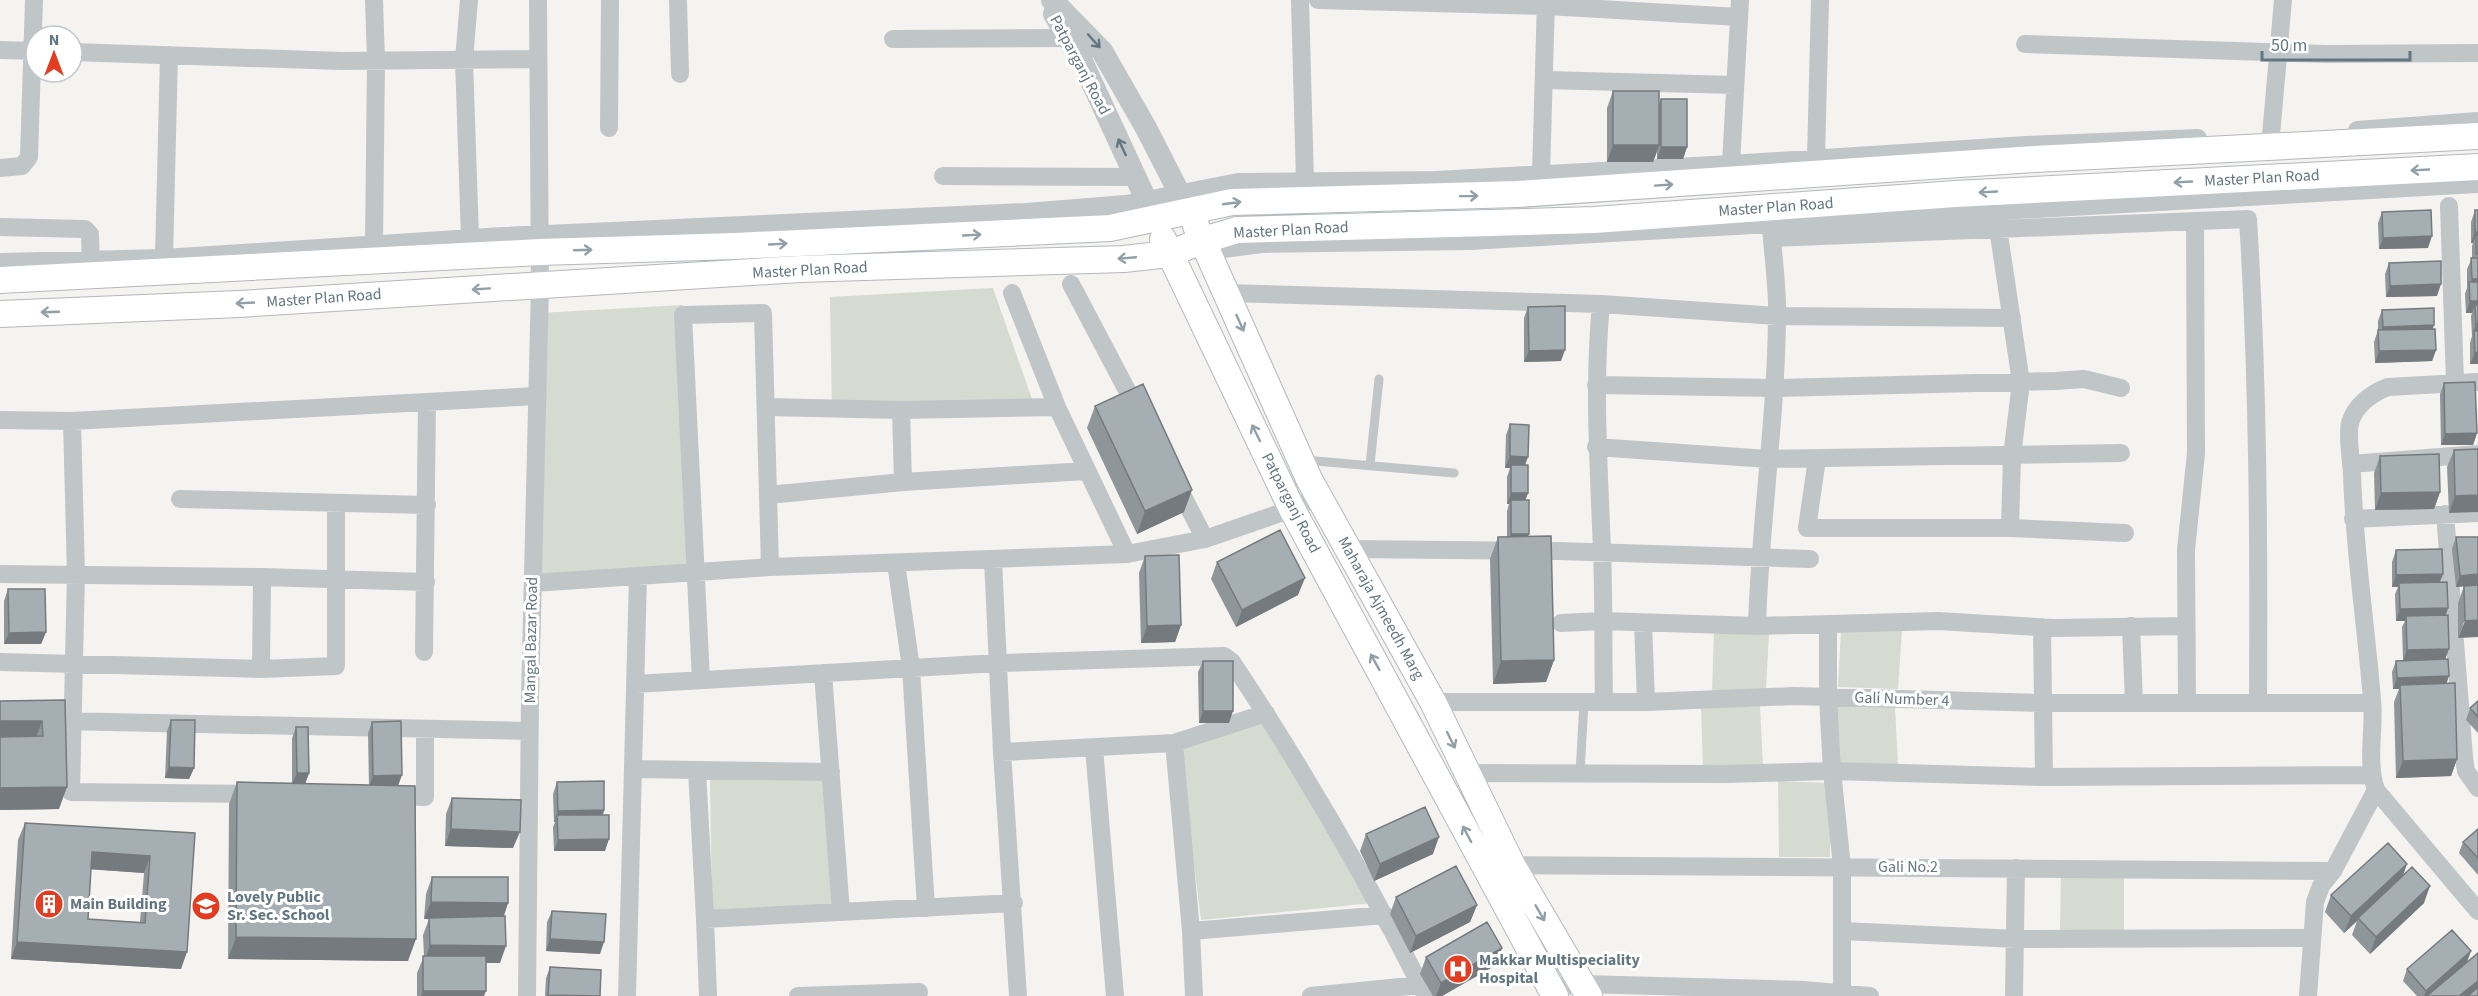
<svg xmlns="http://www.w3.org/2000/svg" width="2478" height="996" font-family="'Source Sans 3',sans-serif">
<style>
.green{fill:#d5dbd0}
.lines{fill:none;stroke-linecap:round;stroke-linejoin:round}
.secondary-casing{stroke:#b2b8bc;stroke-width:28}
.service{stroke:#c0c5c7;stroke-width:9}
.minor{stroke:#c0c5c7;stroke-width:18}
.tertiary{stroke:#c0c5c7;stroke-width:22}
.secondary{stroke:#fff;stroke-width:26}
.wall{fill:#8e969a;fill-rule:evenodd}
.shaded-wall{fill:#747a7d}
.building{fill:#a5afb3;stroke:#747a7d;stroke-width:1.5;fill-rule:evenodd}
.oneway{stroke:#627681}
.oneway2{stroke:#919fa7}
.labels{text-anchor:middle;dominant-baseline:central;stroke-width:6;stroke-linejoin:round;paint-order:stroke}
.street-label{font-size:16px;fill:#627681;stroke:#fff}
.poi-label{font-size:16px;font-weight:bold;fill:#627681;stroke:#fff;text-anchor:start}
</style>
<rect width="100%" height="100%" fill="#f4f3ef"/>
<!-- green -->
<path class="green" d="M993,288L1032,399L832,412L830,297Z
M683,305L697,572L533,583L539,313Z
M1902,629L1898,689L1838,687L1841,630Z
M1714,632L1769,633L1766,689L1712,692Z
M1837,702L1895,706L1898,766L1835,765Z
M1760,706L1763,765L1703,767L1701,708Z
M1273,718L1373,903L1201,920L1179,746Z
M710,778L824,780L832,906L712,913Z
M1778,781L1830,783V857H1779Z
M2061,875H2124V931H2060Z"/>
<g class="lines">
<!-- secondary casing -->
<g class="secondary-casing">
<path id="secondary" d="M1196,226L1309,479L1433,702L1512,865L1589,996
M1163,239L1292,509L1555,996
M0,280L540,252L735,246L1110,228L1232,202L1518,194L2035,159L2478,136
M0,314L239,304L800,269L1124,259L1169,254L1204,240L1237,230L1594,220L1955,194L2478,167"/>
</g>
<!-- service -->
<path class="service" d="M1304,460L1454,473
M1370,465L1379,379
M1580,773L1584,702"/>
<!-- minor -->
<path class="minor" d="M469,0L464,60L470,238
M678,0L680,74
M1300,0L1305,182
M1318,0L1547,6L1739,17
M893,39L1070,38
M2025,44L2326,54L2478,53
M0,50L36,51
M72,52L342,61L538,59
M1545,80L1735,85
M609,128L610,0
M2357,130L2478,121
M2271,135L2283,0
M1816,158L1820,0
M1731,164L1740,0
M0,168L22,166L29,157L34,0
M1541,174L1546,0
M943,176L1136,177
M2449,206L2455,382
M0,227L85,229L90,234L91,270
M1998,228L2021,382L2012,456L2010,528
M1772,238L2248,219C2258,380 2259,541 2258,703
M374,244L376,60L374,0
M1209,251L1261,244L1470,241L2478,184
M164,258L169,55
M0,262L164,258L503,236L1026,212L1126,204L1238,182L1436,180L1731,164L2026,145L2198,138
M1071,284L1139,413
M1012,293L1057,407L1127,554
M1227,293L1601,304C1593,387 1599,468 1602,551C1604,601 1603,652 1604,702
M1601,304L1777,316L2012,318
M1596,385L1774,388L2056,381L2084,379L2121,388
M766,407L901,410L1057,407
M901,410L903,482
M0,420L72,421L537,396
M72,421L76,574L71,792L256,794
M1596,447L1768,459L2121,453
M1817,459L1807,528H2010L2125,533
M2351,464L2478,454
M1176,483L1205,539
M768,495L903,482L1086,471
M180,499L427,505
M2445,514L2464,757L2466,771L2478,788
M2353,519L2478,513
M1348,549L1557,551L1810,559
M993,559L1002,752L1018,996
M896,563L911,668L926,908
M0,574L262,577L426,582
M533,583L770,567L1127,554L1205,539L1292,509L1318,496
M1561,623L1603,621L1757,626L1938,621L2054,628L2186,626
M1643,623L1646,702
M1828,624V697L1832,771L1842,867V996
M1757,626C1760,523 1776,421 1777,318C1778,288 1773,257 1771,227
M2131,626L2134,703
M2042,627L2044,777
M424,652L427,403
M0,662L261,669L336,666V503
M261,669L262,577
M823,673L841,912
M701,680L683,315L763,313L770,567
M635,684L998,663L1224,656L1232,662C1303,769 1368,881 1426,996
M1433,702H1646L1794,696L2043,703H2372
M2187,703L2186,550L2196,453L2195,222
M62,721L529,731
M1174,743L1191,931L1194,996
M1094,748L1115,996
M1002,752L1174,743L1266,713
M633,769L831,772
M697,770L705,919L1014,903
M1467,773L1724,774L1832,771L2044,777L2371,775
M2376,790L2478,911
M392,796L425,797V729
M1503,865L2333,871
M705,919L708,996
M1191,931L1385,915
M1842,931L2017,939L2312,938
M1550,988L1582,984L1804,990L1870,996
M527,996L530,699L540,285L538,0
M627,996L638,576
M798,996L919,992
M1311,996L1420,985
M2014,996L2016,868
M2308,996L2315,902L2321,886L2333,871L2376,790C2366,759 2375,731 2372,700C2366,624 2354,549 2352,473C2351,460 2347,435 2350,423C2355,405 2372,393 2388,387L2478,382"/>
<!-- tertiary -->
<path class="tertiary" d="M1052,0L1102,51L1146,128L1189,212
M1054,14L1080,57L1155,219"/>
<!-- secondary -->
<use href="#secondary" class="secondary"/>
</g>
<!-- wall -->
<path class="wall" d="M1613,91L1659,104L1661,99L1687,147L1683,159H1657V152L1653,162H1607V108Z
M2475,210H2478V364H2470V343L2472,336L2471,316L2472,313H2466L2465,294L2467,288V269L2472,258V246L2473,243H2471V222Z
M2382,212L2428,248L2379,249L2378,223Z
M2389,263L2437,296L2386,297L2385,274Z
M1528,307L1561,361L1524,362V318Z
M2382,310L2433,329L2436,350L2432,361L2375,363L2374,342L2378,330V321Z
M2444,383L2477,433L2473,445H2441L2440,394Z
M1095,406L1184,512L1137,534L1087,428Z
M1510,424L1525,465L1528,493L1525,500L1528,537L1554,660L1546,682L1493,684L1490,559L1498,537H1507V511L1509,504H1507V477L1510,468H1505L1506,435Z
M2478,449L2449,513L2447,467L2454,450Z
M2380,456L2440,492L2434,509L2375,510L2374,473Z
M2456,537L2471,585H2478L2458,638V603L2464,586L2456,587L2452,549Z
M2396,550L2440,582L2448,608L2446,615L2445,659L2446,683L2457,759L2451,776L2396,778L2394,702L2399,689H2393L2392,672L2396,661L2403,660L2402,627L2405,621H2396L2395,594L2398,587H2392V562Z
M1145,556L1181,625L1175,642L1141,643L1139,573Z
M1217,562L1298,595L1236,627L1211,579Z
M8,589L46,632L41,644H4V601Z
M1203,661L1229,723H1199L1198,672Z
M65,700L59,809L0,810V701Z
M2478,701V733L2466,720L2470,708Z
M171,720L194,768L189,779L165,778L167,731Z
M372,722L398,786L408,961L228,959L229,804L237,782L292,783V738L296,727L309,773L305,784L369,785L368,733Z
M557,782L604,810L603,815L605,851H554L553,827L555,822H554L553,794Z
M452,798L513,848L445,846L446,814Z
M25,823L195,833L181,969L11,959L18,840ZM91,869L144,873L140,922L88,919Z
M2478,829V875L2459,853L2463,842Z
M1366,834L1433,854L1374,881L1360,851Z
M2403,876L2424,903L2370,954L2352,935L2357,921L2344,933L2325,912L2331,895Z
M432,877L508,903L504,916L500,963H486L484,996H417V973L424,956L423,935L429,919H424L426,894Z
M1396,897L1477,905L1470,922L1410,953L1390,914Z
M552,911L600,954L546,951L547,922Z
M1502,948L1496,965L1442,996H1433L1420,974L1426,957Z
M2467,962L2478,996H2417L2403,981L2407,969Z
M550,967L600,996H545L546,978Z"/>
<!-- shaded-wall -->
<path class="shaded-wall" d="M1613,145H1659L1653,162H1607Z
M1661,147H1687L1683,159H1657Z
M2475,232H2478V243L2476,235L2473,243H2471Z
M2432,236L2428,248L2379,249L2383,238Z
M2472,279H2478V290L2469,285Z
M2441,284L2437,296L2386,297L2390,286Z
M2470,301H2478V312L2475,305L2472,313H2466Z
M2476,324H2478V335L2474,331L2472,336Z
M2434,325L2430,337L2379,338L2383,327Z
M1565,350L1561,361L1524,362L1529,351Z
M2436,350L2432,361L2375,363L2379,351Z
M2478,352V364H2470L2475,353Z
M2477,433L2473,445H2441L2445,434Z
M1510,456L1528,457L1524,468L1511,465L1510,468H1505Z
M1192,490L1184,512L1137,534L1145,511Z
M2440,492L2434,509L2375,510L2381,493Z
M1511,493H1528L1524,504L1511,500L1509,504H1507Z
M2478,495V512L2449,513L2455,496Z
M1511,534H1529L1525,545H1507Z
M2443,574L2439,585L2399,583L2398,587H2392L2396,575Z
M2478,574V585L2456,587L2460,576Z
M1305,578L1298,595L1236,627L1242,610Z
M2448,608L2444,619L2406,616L2405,621H2396L2400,609Z
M2478,620V637L2458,638L2465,621Z
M1181,625L1175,642L1141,643L1147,626Z
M46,632L41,644H4L9,633Z
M2449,649L2445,660L2403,661L2407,650Z
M1554,660L1546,682L1493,684L1501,661Z
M2449,676L2445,688L2400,685L2399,689H2393L2397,678Z
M1203,711H1233L1229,723H1199Z
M0,721H42L34,743H0Z
M2457,759L2451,776L2396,778L2403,761Z
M169,767L194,768L189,779L165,778Z
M297,773H309L305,784H292Z
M402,775L398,786L369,787L373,776Z
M67,787L59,809L0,810V788Z
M604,810L600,822L557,815L555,822H554L558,811Z
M451,829L520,832L513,848L445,846Z
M1439,837L1433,854L1374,881L1380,864Z
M609,839L605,851H554L558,840Z
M92,852L150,856L144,873L86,869Z
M2407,864L2401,881L2358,918L2357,921L2344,933L2351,916Z
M2430,886L2424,903L2370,954L2376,937Z
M431,902L508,903L502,920L424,919Z
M1477,905L1470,922L1410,953L1416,936Z
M236,937L416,939L408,961L228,959Z
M550,939L604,942L600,954L546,951Z
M17,942L187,952L181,969L11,959Z
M430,945L506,946L500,963L424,962Z
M1502,948L1496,965L1442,996H1436L1441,983Z
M2471,951L2467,962L2427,996H2424L2426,991Z
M2478,981V989L2469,996H2459Z
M423,991H486L484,996H421Z"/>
<!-- building -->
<path class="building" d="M1613,91H1659V145H1613Z
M1661,99H1687V147H1661Z
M2431,210L2432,236L2383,238L2382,212Z
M2475,210H2478V232H2475Z
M2476,235H2478V254H2476Z
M2471,258H2478V279H2472Z
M2441,261V284L2390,286L2389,263Z
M2469,282H2478V301H2470Z
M2475,305H2478V324H2476Z
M1565,306V350L1529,351L1528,307Z
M2434,308V325L2383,327L2382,310Z
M2435,329L2436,350L2379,351L2378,330Z
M2474,331H2478V352L2475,353Z
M2475,382L2477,433L2445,434L2444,383Z
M1143,384L1192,490L1145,511L1095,406Z
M1510,424L1529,425L1528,457L1510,456Z
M2478,449V495L2455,496L2454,450Z
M2439,454L2440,492L2381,493L2380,456Z
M1511,465H1528V493H1511Z
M1511,500H1529V534H1511Z
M1280,530L1305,578L1242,610L1217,562Z
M1551,536L1554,660L1501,661L1498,537Z
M2456,537H2478V574L2460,576Z
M2442,549L2443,574L2396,575V550Z
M1179,555L1181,625L1147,626L1145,556Z
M2447,582L2448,608L2400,609L2399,583Z
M2478,585V620L2465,621L2464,586Z
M8,589H45L46,632L9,633Z
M2448,615L2449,649L2407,650L2406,616Z
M2448,659L2449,676L2397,678L2396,661Z
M1203,661H1233V711H1203Z
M2455,683L2457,759L2403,761L2400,685Z
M65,700L67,787L0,788V737L43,736L42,721H0V701Z
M2478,701V717L2470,708Z
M171,720H195L194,768L169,767Z
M401,721L402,775L373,776L372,722Z
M296,727H308L309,773H297Z
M604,781V810L558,811L557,782Z
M237,782L415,786L416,939L236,937Z
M452,798L521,800L520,832L451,829Z
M1425,807L1439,837L1380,864L1366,834Z
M557,815H609V839L558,840Z
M25,823L195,833L187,952L17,942ZM92,852L150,856L145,923L88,919Z
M2478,829V858L2463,842Z
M2388,843L2407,864L2351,916L2331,895Z
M1456,866L1477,905L1416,936L1396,897Z
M2412,867L2430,886L2376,937L2358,918Z
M432,877H508V903L431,902Z
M552,911L606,914L604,942L550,939Z
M505,916L506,946L430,945L429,918Z
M1487,922L1502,948L1441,983L1426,957Z
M2452,930L2471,951L2426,991L2407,969Z
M2478,953V981L2459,996H2429L2428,995Z
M423,956H486V991H423Z
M550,967L601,970L600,996L548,995Z
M2478,987V996H2468Z"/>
<!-- one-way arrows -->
<defs><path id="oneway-shaft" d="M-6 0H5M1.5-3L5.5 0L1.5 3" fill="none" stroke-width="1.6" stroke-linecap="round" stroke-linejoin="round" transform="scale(1.5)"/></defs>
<g class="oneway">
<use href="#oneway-shaft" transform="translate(1094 41) rotate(48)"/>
<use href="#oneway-shaft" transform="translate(1122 147) rotate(-115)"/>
</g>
<g class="oneway2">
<use href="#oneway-shaft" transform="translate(2420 170) rotate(177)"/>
<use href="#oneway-shaft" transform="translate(2183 182) rotate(177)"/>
<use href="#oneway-shaft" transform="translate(1664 185) rotate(-4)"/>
<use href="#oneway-shaft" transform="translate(1988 192) rotate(177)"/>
<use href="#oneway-shaft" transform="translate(1469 196) rotate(-1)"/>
<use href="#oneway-shaft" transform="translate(1232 203) rotate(-8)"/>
<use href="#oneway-shaft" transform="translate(972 235) rotate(-3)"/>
<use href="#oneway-shaft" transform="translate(778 244) rotate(-3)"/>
<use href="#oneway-shaft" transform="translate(583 250) rotate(-2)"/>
<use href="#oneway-shaft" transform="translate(1127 258) rotate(175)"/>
<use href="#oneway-shaft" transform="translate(481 289) rotate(176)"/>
<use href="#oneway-shaft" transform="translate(245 303) rotate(177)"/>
<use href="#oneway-shaft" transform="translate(50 312) rotate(178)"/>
<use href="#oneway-shaft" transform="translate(1240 323) rotate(66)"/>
<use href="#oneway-shaft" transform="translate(1256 433) rotate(-116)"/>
<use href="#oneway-shaft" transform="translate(1375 662) rotate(-119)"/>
<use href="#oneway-shaft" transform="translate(1451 740) rotate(64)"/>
<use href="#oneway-shaft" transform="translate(1467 834) rotate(-118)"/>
<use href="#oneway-shaft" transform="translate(1540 913) rotate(60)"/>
</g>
<!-- icons -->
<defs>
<g id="building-disc" transform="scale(1.5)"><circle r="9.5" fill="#e33c20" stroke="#fff"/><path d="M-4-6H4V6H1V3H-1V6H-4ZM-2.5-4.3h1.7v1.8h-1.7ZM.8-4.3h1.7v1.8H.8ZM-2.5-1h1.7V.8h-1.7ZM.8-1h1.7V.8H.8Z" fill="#fff"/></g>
<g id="school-disc" transform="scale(1.5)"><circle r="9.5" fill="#e33c20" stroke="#fff"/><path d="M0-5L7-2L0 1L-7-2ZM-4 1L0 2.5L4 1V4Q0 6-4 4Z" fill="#fff"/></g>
<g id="hospital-disc" transform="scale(1.5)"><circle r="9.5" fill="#e33c20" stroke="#fff"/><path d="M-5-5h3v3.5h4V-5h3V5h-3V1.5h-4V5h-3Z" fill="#fff"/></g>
</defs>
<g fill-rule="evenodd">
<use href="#building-disc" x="49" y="904"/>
<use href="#school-disc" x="206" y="906"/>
<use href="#hospital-disc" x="1458" y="969"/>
</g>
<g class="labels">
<!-- street labels -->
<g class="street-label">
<text transform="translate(1080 65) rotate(62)">Patparganj Road</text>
<text transform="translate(2262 178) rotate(-3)">Master Plan Road</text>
<text transform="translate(1776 207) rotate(-4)">Master Plan Road</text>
<text transform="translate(1291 230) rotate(-3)">Master Plan Road</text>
<text transform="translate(810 270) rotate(-3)">Master Plan Road</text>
<text transform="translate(324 298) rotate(-4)">Master Plan Road</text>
<text transform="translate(1291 503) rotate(63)">Patparganj Road</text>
<text transform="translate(1381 608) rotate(61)">Maharaja Ajmeedh Marg</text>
<text transform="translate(531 640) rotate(-89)">Mangal Bazar Road</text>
<text transform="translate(1902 699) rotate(2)">Gali Number 4</text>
<text x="1908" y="867">Gali No.2</text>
</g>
<!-- poi labels -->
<g class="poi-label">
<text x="227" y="897">Lovely Public<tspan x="227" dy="18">Sr. Sec. School</tspan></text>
<text x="70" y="904">Main Building</text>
<text x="1479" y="960">Makkar Multispeciality<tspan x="1479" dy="18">Hospital</tspan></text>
</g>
</g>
<!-- north arrow -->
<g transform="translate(54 54)"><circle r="28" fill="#ffffff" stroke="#c0c8cd" stroke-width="1.5"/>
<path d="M0-4.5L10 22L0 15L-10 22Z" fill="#e33c20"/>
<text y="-9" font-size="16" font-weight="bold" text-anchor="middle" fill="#627681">N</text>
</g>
<!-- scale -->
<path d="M2262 51v9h148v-9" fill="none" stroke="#627681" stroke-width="3"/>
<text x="2271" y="51" font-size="18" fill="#627681" stroke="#ffffff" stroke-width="4.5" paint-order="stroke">50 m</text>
</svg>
